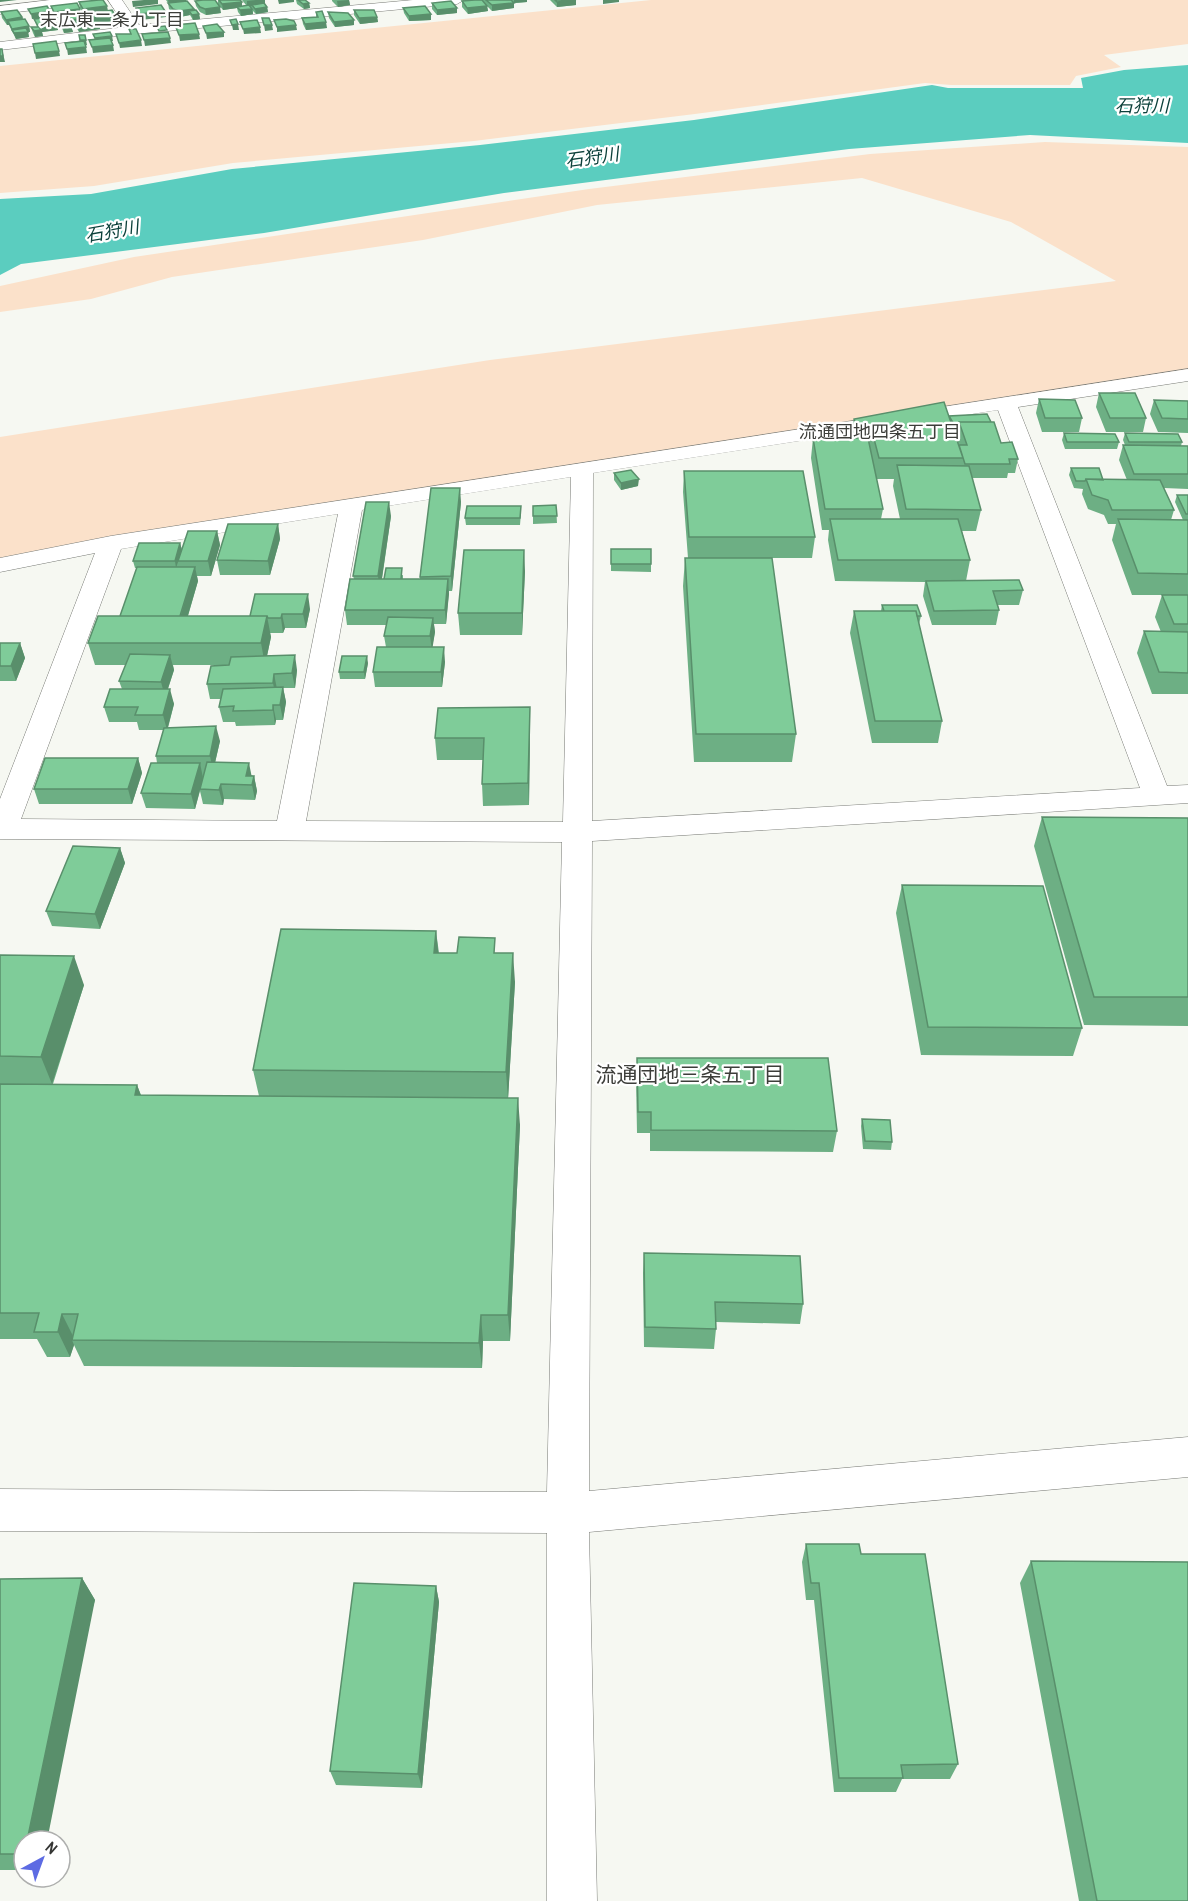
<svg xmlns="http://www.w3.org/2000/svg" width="1188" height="1901" font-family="'Archivo Narrow','Noto Sans JP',sans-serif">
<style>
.green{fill:#fbe1ca}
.water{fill:#5bcdbf}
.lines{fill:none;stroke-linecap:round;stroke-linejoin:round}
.minor-casing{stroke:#797b76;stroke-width:1}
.minor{fill:#fff;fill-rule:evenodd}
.wall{fill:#6daf84;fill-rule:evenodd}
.shaded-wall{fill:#598f6b}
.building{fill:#7fcc99;stroke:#598f6b;stroke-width:1.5}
.labels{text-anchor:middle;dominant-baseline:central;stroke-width:4.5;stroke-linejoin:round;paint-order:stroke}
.far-neighbourhood-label{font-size:18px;fill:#3d3e3a;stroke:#fff}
.far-water-label{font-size:18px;font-style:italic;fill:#0c413b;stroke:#fff}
.neighbourhood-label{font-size:21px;fill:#3d3e3a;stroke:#fff}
</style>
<rect width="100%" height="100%" fill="#f6f8f2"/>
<!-- green -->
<path class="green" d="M651,0H1188V44L1104,55L1121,67L1076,76L1070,85H951L925,83L695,114L474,141L233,163L94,186L0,193V66Z
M1045,142L1188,147V375L0,565V437L490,360L1116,281L1011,222L862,178L597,205L423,240L172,277L91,299L0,312V286L134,257L589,189L870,154Z"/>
<!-- water -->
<path class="water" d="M1188,65V143L1030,135L849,149L504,193L264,233L21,264L0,275V199L91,194L232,169L480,145L694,120L932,85L948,88H1083L1081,78L1124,70Z"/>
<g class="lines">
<!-- minor casing -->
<g class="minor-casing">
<path id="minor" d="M50,0H92L85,4L0,14V6Z
M108,0H122L139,25L413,0H464L457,4L135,34L0,50V42L126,27Z
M1188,369V381L1018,407L1167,786L1188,785V803L592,841L589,1491L1188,1437V1477L589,1532L597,1901H547V1533L0,1531V1489L547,1492L562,842L0,839V799L95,553L0,572V558L111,536ZM998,410L1140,788L592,821L593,473ZM571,477L563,822L306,821L362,510ZM338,514L277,821L21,819L121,549Z"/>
</g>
<!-- minor -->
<use href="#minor" class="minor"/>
</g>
<!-- wall -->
<path class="wall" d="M166,0H186L194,11L199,14L200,19L193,20L190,15L180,17L174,15L169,9L168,3Z
M218,0H240L242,6L246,5L242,0H265V4L267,7L268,12L256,14L253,11V14L241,16L238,12L237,8L223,10L218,4Z
M296,0H305L309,3L310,8L304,9L297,4Z
M332,0H349L350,5L338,7L332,1Z
M483,0H527V2L514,3V8L492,11L487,6L488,11L468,14L462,7V1H483Z
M550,0H576V5L557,7Z
M195,1L221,13L206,15L200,12L196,6Z
M79,2L108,10L116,21L99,23L100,29L79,32L75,25L71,26L73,32L64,33L59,21L58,17H56L53,12L51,6L81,13L87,20L92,19L91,13L84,14L80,8Z
M432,3L457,13L437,15L432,9Z
M403,8L431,20L409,21L404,13Z
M354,10L377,17L378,22L360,24L354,15Z
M1,12L22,17L29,26L30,32H28L29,37L16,39L9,25H7L2,18Z
M316,12L327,28L306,30L303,24L302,18L316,17Z
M328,12L354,20V25L335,27L329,18Z
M34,19L57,24L58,30L42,32L43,36L35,37L33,33L31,27H37Z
M1099,393L1146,418L1143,432H1106L1096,407Z
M1039,399L1082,418L1079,432H1042L1036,413Z
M1154,400L1188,401V433L1158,432L1150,414Z
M949,417L1001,443L1018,459L1015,473H1008L1007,478H972L981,510L976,531H962L970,560L966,581L1023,590L1019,605H998L999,610L996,625H932L923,596L925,582L835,581L828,540L829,530H822L811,458L813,438H851L854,419ZM876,479H894L893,486L900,519H881L883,509Z
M1064,433L1119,442L1117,449H1065L1062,440Z
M1125,433L1182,442L1181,446H1188V489L1164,488L1174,510L1171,520H1183L1175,502L1177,495H1188V694H1152L1137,653L1144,631L1161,632L1155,617L1162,595H1132L1112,540L1116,524H1108L1104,515L1088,509L1082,494L1083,489L1074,488L1069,475L1071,468L1103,480H1127L1119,460L1123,445H1125L1123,440Z
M684,471L815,537L812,558H728L796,734L792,762H694L683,586L685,558H688L683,492Z
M614,473L638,486L621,490L614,480Z
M461,502L452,591H449L446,624H434L435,632L432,647L445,662L442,687H375L373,672L386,647L384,636L387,625H347L345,610L354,579L353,576L391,516L382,579L403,575V579H420V577Z
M556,505L557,523L533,524V506Z
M521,513L520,525H466L465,518Z
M278,524L280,539L270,575H220L217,560Z
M217,531L220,545L211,576H197L198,581L188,616H250L310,609L306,628H285L283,633H270L271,637L267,656L297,670L295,688H283L286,702L283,720H276L275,725L236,726L235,722H223L219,707L221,699H210L207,684L229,665H173L174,670L168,689L174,704L168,728L220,741L215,763L254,776L257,791L255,800L224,799L223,805L203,804L200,791L195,809L146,808L141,793L157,763L156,756L164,730H139L137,722H109L104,707L122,689L119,681L126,665H95L88,643L120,616L137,568H135L133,561L180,543L182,550Z
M611,549L651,564V572L611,571Z
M525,571L522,635H460L458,613Z
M882,605L921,616L919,624L942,721L938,743H872L850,633L854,611H881Z
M0,643H20L25,658L16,681H0Z
M368,663L365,679H340L339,672Z
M530,707V729L529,805L483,806L482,784L483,760H437L435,738Z
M138,758L142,773L132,804H39L34,789Z
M1042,817L1188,818V1026L1084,1025L1034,846Z
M120,848L125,863L100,929L52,926L46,911Z
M902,885L1082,1028L1073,1056L921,1055L896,913Z
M436,931L439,953H496L515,982L508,1098L520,1125L510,1341H483L482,1368L84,1366L74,1345L70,1357H47L37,1339H0V955L84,985L53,1084L137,1085L141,1095L259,1096L253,1070Z
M637,1058L837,1131L833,1152L650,1151V1133H637L636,1079Z
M862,1119L892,1142L891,1150L863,1149L861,1126Z
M644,1253L803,1304L800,1324L716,1322V1329L714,1349L644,1347L643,1273Z
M806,1544L861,1554L958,1764L950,1779H902L896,1792H834L814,1600H806L802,1562Z
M1031,1561L1188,1901H1079L1020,1583Z
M82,1578L95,1600L24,1841V1870H0V1579Z
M436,1586L439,1602L422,1788L336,1785L330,1771Z"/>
<!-- shaded-wall -->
<path class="shaded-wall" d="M0,0H17L0,2Z
M144,0H158V4L133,7L132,1Z
M168,0H186V2L169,4Z
M256,0H265V4L247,7V1Z
M278,0H294V2L279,4Z
M349,0L350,5L338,7L337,1Z
M514,0H527V2L514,3Z
M576,0V5L557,7V2Z
M603,0H619V2L603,4Z
M242,2V7H237V8L223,10L222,4Z
M309,3L310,8L304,9L303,4Z
M514,3V8L492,11V5Z
M107,6L108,11L84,14L83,9Z
M487,6L488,11L468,14L467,8Z
M220,7L221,13L206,15L205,9Z
M267,7L268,12L256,14L255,9Z
M457,8V13L437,15V10Z
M80,9L81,14L56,17L54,12Z
M194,9V14H199L200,19L193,20L192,15L189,11L190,15L180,17L179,11Z
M252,9L253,14L241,16L240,10Z
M50,11L52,17L32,19L31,14Z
M165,11L166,17L141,20L140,14Z
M431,14V20L409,21V16Z
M115,15L116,21L95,23L94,18Z
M22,17L24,23L8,21L9,25H7L6,20Z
M377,17L378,22L360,24L359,18Z
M86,18L87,24L75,21V25L63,27L60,21Z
M354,20V25L335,27L334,22Z
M326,22L327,28L306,30L305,24Z
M99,23L100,29L79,32L78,26Z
M57,24L58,30L42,32L43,36L35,37L34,31L38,26Z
M238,24L239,30H233L232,25Z
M264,25H272L273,30L265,31Z
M296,25L297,30L277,32V27Z
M29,26L30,32H28L29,37L16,39L12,29Z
M71,26L73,32L64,33L63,27Z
M260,27L261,33L244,34L243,29Z
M224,32V37L207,39L206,33Z
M199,34L200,39L180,41L179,35Z
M112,36L113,41L96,43L95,38Z
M170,38L171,43L145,46L144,40Z
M80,40H86L87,45L82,46Z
M141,40L142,46L120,48L119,43Z
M113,45L114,51L93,53L92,47Z
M86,47L87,53L68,55L67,49Z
M2,49L5,62H0V56Z
M59,51L60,56L36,59L35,53Z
M639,479L638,486L621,490V483Z
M460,488L461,502L452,591L451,576Z
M389,502L391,516L380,591L378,576Z
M278,524L280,539L270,575L268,561Z
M217,531L220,545L211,576L208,561Z
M180,543L182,550L176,568L175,561Z
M524,550L525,571L522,635V613Z
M195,567L198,581L183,632L180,618Z
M448,579L449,594L446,624L445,610Z
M308,594L310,609L306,628L303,614Z
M282,614L285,628L283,633L281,618Z
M267,616L271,637L265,665L261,643Z
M433,618L435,632L432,651L430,636Z
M20,643L25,658L16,681L11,666Z
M444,647L445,662L442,687L441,672Z
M170,655L174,670L165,697L161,682Z
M295,655L297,670L295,688L292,673Z
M367,656L368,663L365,679L364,672Z
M274,674L277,689L276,698L273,683Z
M283,687L286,702L283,720L280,705Z
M170,689L174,704L167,730L163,715Z
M273,705L276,720L275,725L273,710Z
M530,707V729L529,805L528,783Z
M216,726L220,741L213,771L210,756Z
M138,758L142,773L132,804L128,789Z
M200,763L203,778L195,809L191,794Z
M249,763L252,778L246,776Z
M254,776L257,791L255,800L252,785Z
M221,784L224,799L223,805L219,790Z
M120,848L125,863L100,929L95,914Z
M436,931L439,959L434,953Z
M513,953L515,982L508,1100L506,1072Z
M74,956L84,985L52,1084L41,1057Z
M137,1085L147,1112L135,1095Z
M518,1098L520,1125L510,1341L508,1315Z
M62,1314L75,1340H72L74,1345L70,1357L58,1332Z
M481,1315L483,1341L482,1368L479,1343Z
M82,1578L95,1600L47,1841H27Z
M436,1586L439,1602L422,1788L418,1774Z"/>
<!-- building -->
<path class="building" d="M99,0H103L107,6L83,9L79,2Z
M203,0H215L220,7L205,9L200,7L195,1Z
M219,0H240L242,2L222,4Z
M298,0H305L309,3L303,4Z
M475,0H482L487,6L467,8L462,1Z
M486,0H511L514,3L492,5Z
M555,0H576L557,2Z
M187,1L194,9L179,11L173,9L168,3Z
M451,1L457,8L437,10L432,3Z
M77,3L80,9L54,12L51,6Z
M264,3L267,7L255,9L252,5Z
M161,5L165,11L140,14L136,8Z
M249,5L252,9L240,10L237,7Z
M47,6L50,11L31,14L28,9Z
M425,6L431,14L409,16L403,8Z
M17,10L22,17L6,20L1,12Z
M112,10L115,15L94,18L91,13Z
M196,10L199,14L192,15L189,11Z
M354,10H374L377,17L359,18Z
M322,11L326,22L305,24L302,18L318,17L316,12Z
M328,12L348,13L354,20L334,22Z
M83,13L86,18L60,21L57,16Z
M53,17L57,24L38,26L34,19Z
M262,18H269L272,25H264Z
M25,19L29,26L12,29L8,21Z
M92,19L99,23L78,26L75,21Z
M236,19L238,24L232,25L230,20Z
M286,19L294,21L296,25L277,27L274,20Z
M257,20L260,27L243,29L240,22Z
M70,22L71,26L63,27L61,23Z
M195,23L199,34L179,35L175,25Z
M217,24L224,32L206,33L203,26Z
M165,26L167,30L159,31L157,27Z
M31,27H39L41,30L34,31Z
M26,28L28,32L14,33L12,30Z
M129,29H136L141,40L119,43L116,34H131Z
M110,32L112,36L95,38L93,34Z
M168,32L170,38L144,40L142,34Z
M79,35H85L86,40H80Z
M110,38L113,45L92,47L89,40Z
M56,41L59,51L35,53L33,44Z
M84,41L86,47L67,49L65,43Z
M0,49H2L3,56H0Z
M1099,393H1135L1146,418H1110Z
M1039,399L1075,400L1082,418H1045Z
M1154,400L1188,401V419L1162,418Z
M944,402L963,458H879L873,435H858L854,419Z
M987,414L991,422H959L958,426H955L949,416Z
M959,422H994L1001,443L1012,442L1018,459H1009L1010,464H965L959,445H967Z
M1064,433L1115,434L1119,442H1067Z
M1125,433L1178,434L1182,442H1129Z
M813,438H868L883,509H825Z
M1123,445L1188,446V474H1134Z
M897,465L969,466L981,510L906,509Z
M1071,468H1099L1103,480L1086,479L1085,481H1076Z
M631,470L639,479L621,483L614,473Z
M684,471H803L815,537H689Z
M1086,479L1160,480L1174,510H1112L1108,500L1092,495Z
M431,488H460L451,576L420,577Z
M1177,495H1188V514H1186Z
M366,502H389L378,576H353Z
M556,505L557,516H533V506Z
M467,506H521L520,518H465Z
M830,519H958L970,560H838Z
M1118,519L1188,520V574L1138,573Z
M228,524H278L268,561L217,560Z
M188,531H217L208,561H178Z
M139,543H180L175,561H133Z
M611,549H651V564H611Z
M464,550H524L522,613H458Z
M685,558H772L796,734H696Z
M137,567H195L180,616H120Z
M386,568H402L401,579H384Z
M350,579H448L445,610H345Z
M1019,580L1023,590L993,591L999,610L934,611L926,581Z
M255,594H308L303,614H282L281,618H268L267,616H250Z
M1162,595H1188V624H1174Z
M882,605H917L921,616H917L916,611H884Z
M854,611H916L942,721H875Z
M98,616H267L261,643H88Z
M388,617L433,618L430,636H384Z
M1144,631L1188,632V673L1159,672Z
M0,643H20L11,666H0Z
M377,647H444L441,672H373Z
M130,654L170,655L161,682L119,681Z
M295,655L292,673L274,674L273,683L207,684L211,666L229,665L231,657Z
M342,656H367L364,672H339Z
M283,687L280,705H273V710L233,711L234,706L219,707L223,689Z
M110,689H170L163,715H135L138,707H104Z
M530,707L528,783L482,784L484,738H435L438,708Z
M216,726L210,756H156L164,728Z
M45,758H138L128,789H34Z
M207,762L249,763L246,776H254L252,785L221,784L219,790L200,789Z
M151,763H200L191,794L141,793Z
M1042,817L1188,818V997H1094Z
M73,846L120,848L95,914L46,911Z
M902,885L1043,886L1082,1028L928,1027Z
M281,929L436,931L434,953H457L459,937L495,938L494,953H513L506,1072L253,1070Z
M0,955L74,956L41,1057L0,1056Z
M637,1058H828L837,1131L651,1130V1112H638Z
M0,1084L137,1085L135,1095L518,1098L508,1315H481L479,1343L72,1340L78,1314H62L58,1332H34L39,1313H0Z
M862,1119L890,1120L892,1142L865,1141Z
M644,1253L800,1256L803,1304L715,1302L716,1329L645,1327Z
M806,1544H859L861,1554H925L958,1764L901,1765L903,1778H839L819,1583H811Z
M1031,1561L1188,1562V1901H1097Z
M82,1578L27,1841H24V1854H0V1579Z
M354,1583L436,1586L418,1774L330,1771Z"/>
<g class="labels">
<!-- far-neighbourhood labels -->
<g class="far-neighbourhood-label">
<text x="112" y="19">末広東二条九丁目</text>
<text x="880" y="431">流通団地四条五丁目</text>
</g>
<!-- far-water labels -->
<g class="far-water-label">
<text x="1142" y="105">石狩川</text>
<text transform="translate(592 157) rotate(-8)">石狩川</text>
<text transform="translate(112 231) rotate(-10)">石狩川</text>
</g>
<!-- neighbourhood labels -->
<g class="neighbourhood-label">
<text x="690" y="1074">流通団地三条五丁目</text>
</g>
</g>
<!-- north arrow -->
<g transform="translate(42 1859) rotate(41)"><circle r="28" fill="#ffffff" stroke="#aeafae" stroke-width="1.5"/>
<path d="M0-4.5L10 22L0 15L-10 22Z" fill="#5d6be3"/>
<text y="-9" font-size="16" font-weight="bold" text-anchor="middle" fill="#353634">N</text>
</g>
</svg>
